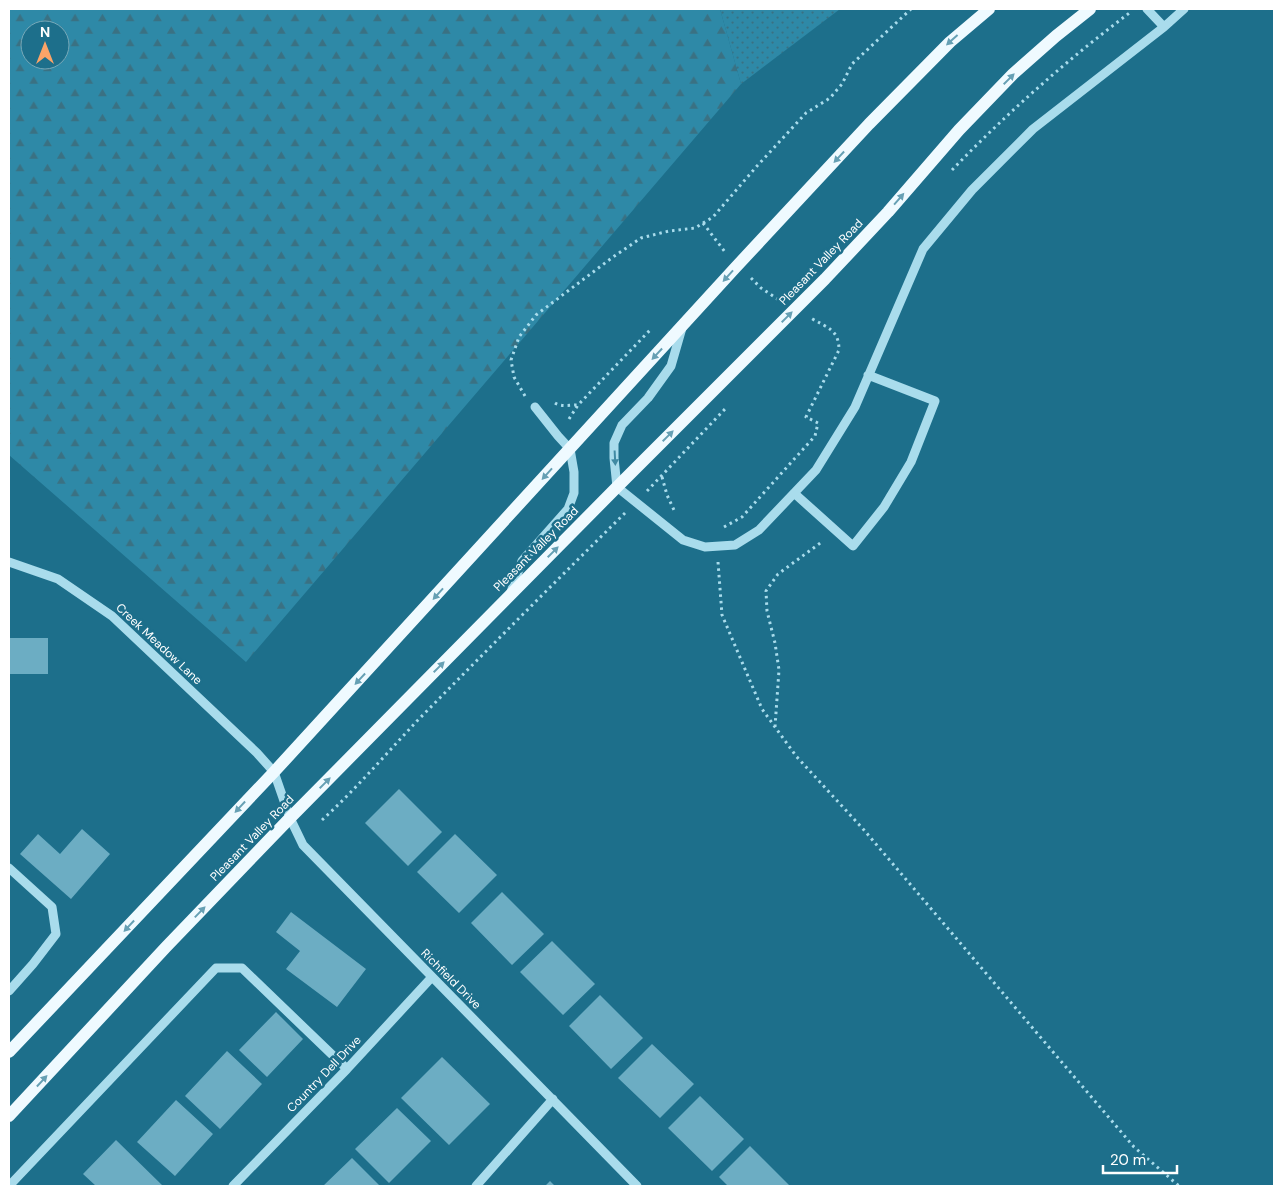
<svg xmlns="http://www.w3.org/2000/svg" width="1283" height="1195" font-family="'DM Sans',sans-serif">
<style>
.grass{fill:url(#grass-dots)}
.forest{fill:url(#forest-firs);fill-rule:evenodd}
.building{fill:#6cadc3}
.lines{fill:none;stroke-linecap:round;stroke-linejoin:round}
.path{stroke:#a9dcec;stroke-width:3;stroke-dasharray:2.5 4;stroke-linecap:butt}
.minor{stroke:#a9dcec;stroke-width:9}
.major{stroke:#effaff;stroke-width:12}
.oneway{fill:#66a0b4}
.oneway2{fill:#408aa3}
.labels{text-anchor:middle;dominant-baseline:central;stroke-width:5;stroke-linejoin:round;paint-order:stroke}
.street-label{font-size:12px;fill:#fff;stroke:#1d6f8b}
</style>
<defs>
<pattern id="grass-dots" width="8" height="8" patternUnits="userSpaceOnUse" patternTransform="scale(1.25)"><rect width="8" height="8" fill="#2e89a7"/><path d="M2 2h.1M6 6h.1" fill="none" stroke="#3a7183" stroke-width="1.8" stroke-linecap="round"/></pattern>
<pattern id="forest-firs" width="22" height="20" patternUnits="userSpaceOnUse" patternTransform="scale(1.25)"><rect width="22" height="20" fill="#2e89a7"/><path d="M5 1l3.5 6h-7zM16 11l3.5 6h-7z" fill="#3a7183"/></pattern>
</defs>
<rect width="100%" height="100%" fill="#1d6f8b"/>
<!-- grass -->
<path class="grass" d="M720,9H840L741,84Z"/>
<!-- forest -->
<path class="forest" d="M9,9H720L741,84L246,662L9,455ZM30,30H60V60H30Z"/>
<!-- building -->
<path class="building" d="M9,638H48V674H9Z
M399,789L442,832L408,866L365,823Z
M82,829L110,854L71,899L20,854L38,834L60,854Z
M455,834L497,875L459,913L417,872Z
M502,892L544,934L512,965L471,923Z
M291,912L366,969L337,1007L286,969L300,951L276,932Z
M552,941L595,984L563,1015L520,972Z
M600,995L643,1038L611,1069L569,1026Z
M276,1012L303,1039L267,1077L239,1050Z
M652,1044L694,1084L660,1118L618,1078Z
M227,1051L262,1084L220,1129L185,1096Z
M442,1057L490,1104L449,1145L401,1098Z
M700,1096L744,1139L712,1171L668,1128Z
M176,1100L213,1134L175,1176L137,1142Z
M397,1108L431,1141L389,1183L355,1149Z
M116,1140L163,1186H96L83,1174Z
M750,1146L790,1186H728L719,1177Z
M352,1158L380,1186H323Z
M550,1181L555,1186H545Z"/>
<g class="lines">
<!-- path -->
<path class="path" d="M952,170C1007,113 1068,59 1132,11
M703,223L725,252
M751,278L761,288L779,300
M525,396L514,377L511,360L519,337L536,315L613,257L641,238L669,231L695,228L713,217L757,166L806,113L830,98L842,84L852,64L911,9
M555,403C561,407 570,405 578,405
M569,419L578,405L652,328
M662,477L667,495L674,510
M647,491L725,409
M724,527L742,517L815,436L818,423L806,417L839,350C839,329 827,328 811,318
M718,562L722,615L762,709L796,756L864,830L1134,1147L1179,1186
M775,727L779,670L775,643L767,611L766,591L778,574L823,541
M322,820C356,789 386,754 417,721C486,651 555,582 625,513"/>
<!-- minor -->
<path class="minor" d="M1147,9L1164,27
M682,328L671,366L648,398L622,425L614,443V458L617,487L683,540L705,547L735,545L759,530L816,470L855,407L923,249L972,190L1033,129L1164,27L1184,9
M794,493L853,546L884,507L911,462L935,401L868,375
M9,562L58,579L112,616L257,753L274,772L290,818L303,845L637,1186
M511,592L522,561L568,509L574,493V472L570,449L558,436L535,407
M9,868L52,907L56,934L33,964L9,991
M9,1186L216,968H242L347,1069
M233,1186L347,1069L432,977
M476,1186L553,1099"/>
<!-- major -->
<path class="major" d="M9,1052L274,772L735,268L869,124L950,42L989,9
M9,1116L166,947L290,818L617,487L825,279L888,212L959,130L1013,74L1056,36L1090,9"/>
</g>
<!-- one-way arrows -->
<defs><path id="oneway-solid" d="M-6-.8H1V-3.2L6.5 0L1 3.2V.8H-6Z" transform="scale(1.25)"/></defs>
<g class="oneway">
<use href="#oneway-solid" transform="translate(952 40) rotate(138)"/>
<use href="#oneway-solid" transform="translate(1009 79) rotate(-45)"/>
<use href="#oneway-solid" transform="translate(839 157) rotate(133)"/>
<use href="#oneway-solid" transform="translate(899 199) rotate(-49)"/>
<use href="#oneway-solid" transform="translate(728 276) rotate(132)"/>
<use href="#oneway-solid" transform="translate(787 317) rotate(-45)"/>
<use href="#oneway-solid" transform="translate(657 354) rotate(133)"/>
<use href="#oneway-solid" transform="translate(668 436) rotate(-45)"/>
<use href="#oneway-solid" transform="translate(547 474) rotate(132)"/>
<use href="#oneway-solid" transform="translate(553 552) rotate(-45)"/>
<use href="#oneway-solid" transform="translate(438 594) rotate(132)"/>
<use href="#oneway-solid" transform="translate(439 667) rotate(-45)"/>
<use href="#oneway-solid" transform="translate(360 679) rotate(133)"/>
<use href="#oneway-solid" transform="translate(325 783) rotate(-45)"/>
<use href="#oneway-solid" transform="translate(240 807) rotate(133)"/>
<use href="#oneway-solid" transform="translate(200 912) rotate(-46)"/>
<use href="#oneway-solid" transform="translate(129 926) rotate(133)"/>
<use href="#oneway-solid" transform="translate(42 1081) rotate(-47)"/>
</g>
<use class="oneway2" href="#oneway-solid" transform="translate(615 458) rotate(87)"/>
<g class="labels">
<!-- street labels -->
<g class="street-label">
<text transform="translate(821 262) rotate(-46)">Pleasant Valley Road</text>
<text transform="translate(536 549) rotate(-45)">Pleasant Valley Road</text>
<text transform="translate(159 644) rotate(43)">Creek Meadow Lane</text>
<text transform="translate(252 838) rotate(-46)">Pleasant Valley Road</text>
<text transform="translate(451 979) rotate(45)">Richfield Drive</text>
<text transform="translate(324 1074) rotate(-46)">Country Dell Drive</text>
</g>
</g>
<!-- border -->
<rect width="1283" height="1195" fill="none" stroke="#ffffff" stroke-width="20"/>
<!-- north arrow -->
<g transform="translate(45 45)"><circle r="24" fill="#1d6f8b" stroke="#77a9b9"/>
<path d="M0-4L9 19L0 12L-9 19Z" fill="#fba468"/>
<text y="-8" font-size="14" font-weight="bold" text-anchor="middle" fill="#ffffff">N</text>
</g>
<!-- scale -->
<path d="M1103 1165v8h74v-8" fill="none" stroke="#ffffff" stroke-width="2.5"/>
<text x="1110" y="1165" font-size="15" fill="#ffffff" stroke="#1d6f8b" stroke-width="4" paint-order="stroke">20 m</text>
</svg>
